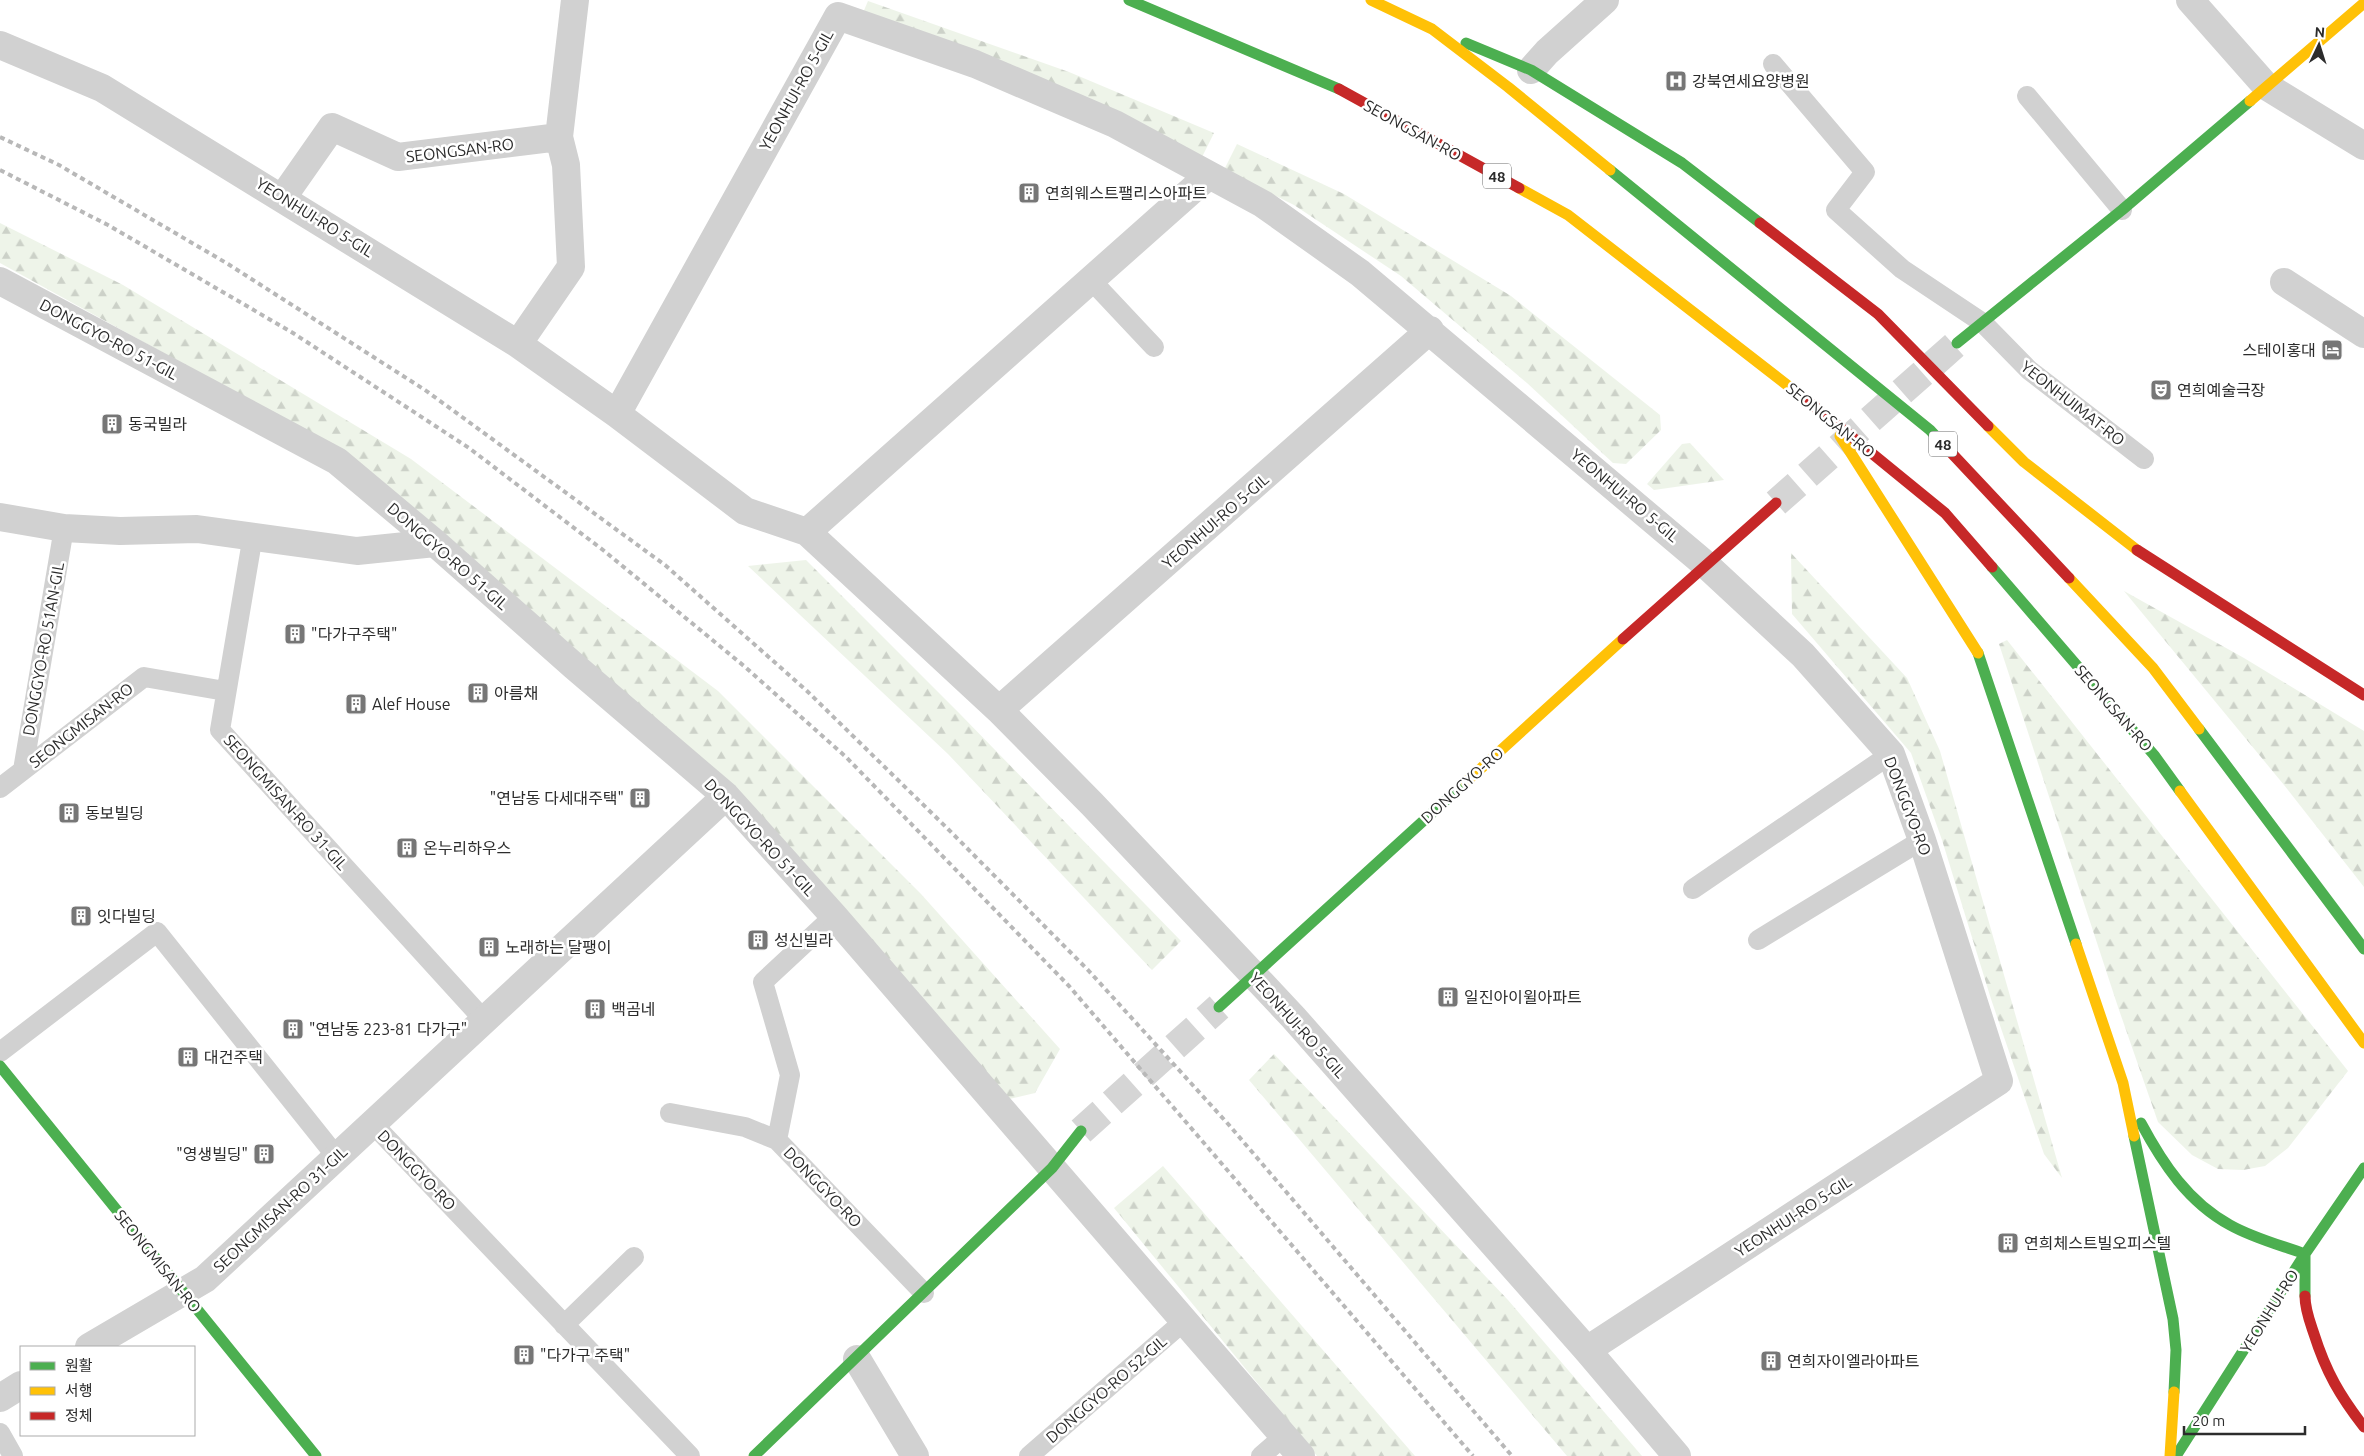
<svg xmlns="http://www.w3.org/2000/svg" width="2364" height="1456" font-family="Ubuntu,'Noto Sans KR',sans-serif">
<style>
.forest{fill:url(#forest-firs)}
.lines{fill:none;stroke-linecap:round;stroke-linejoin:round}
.secondary-tunnel{stroke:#d5d5d5;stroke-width:28;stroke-dasharray:28 14;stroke-linecap:butt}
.lane{stroke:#d1d1d1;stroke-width:20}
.street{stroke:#d1d1d1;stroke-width:28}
.fast{stroke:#4caf50;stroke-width:11}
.slow{stroke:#ffc107;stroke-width:11}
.jam{stroke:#c62828;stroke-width:11}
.rail{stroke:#b8b8b8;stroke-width:4;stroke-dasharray:5 4;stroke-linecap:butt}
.labels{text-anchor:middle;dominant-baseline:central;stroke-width:5;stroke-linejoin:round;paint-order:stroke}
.shield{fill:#fff;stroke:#6b6b6b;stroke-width:1}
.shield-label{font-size:15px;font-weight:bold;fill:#2c2c2c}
.poi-label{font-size:16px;fill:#2c2c2c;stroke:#fff;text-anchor:start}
.street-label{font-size:16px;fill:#2c2c2c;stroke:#fff}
</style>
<defs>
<pattern id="forest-firs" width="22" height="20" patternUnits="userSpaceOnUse" patternTransform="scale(1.25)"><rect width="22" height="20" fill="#eef4e9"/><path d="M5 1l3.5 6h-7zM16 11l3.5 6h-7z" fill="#ccd1c8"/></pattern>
</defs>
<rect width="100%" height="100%" fill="#fff"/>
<!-- forest -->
<path class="forest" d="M868,1L1069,72L1214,133L1202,157L862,15Z
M1237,144L1344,194L1511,296L1660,415L1661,430L1626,464L1613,463L1527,383L1401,276L1294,205L1224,170Z
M0,223L123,285L411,459L718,691L921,894L1060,1049L1035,1093L996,1102L822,901L561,646L227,388L0,263Z
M1690,443L1724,480L1654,490L1647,484L1682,444Z
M1791,553L1907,678L1940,751L2062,1178L2044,1154L1991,999L1942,840L1911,753L1792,614Z
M806,560L960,714L1181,941L1152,970L948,754L748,566Z
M2124,591L2244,658L2364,731V887L2284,785Z
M2007,640L2348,1071L2288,1148L2265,1166L2243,1170L2218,1169L2192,1155L2158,1122L2118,1007L1999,644Z
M1274,1054L1508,1300L1642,1456H1567L1249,1080Z
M1163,1166L1415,1456H1317L1114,1208Z"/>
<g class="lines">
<!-- secondary-tunnel -->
<path class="secondary-tunnel" d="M1776,503L1957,343
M1081,1131L1219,1007"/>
<!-- lane -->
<path class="lane" d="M1773,64L1865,172L1836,210L1902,269L1983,323L2029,370L2144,459
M2027,96L2122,210
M1091,280L1154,347
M253,535L220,730L484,1020
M23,770L64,528
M0,788L144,677L225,691
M1693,889L1891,754
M1758,940L1922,840
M0,1052L157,932L336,1156
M670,1113L745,1127L777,1140L924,1293
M372,1123L690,1456
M777,1140L790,1075L763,982L834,916
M564,1325L634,1257
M0,1433L13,1456
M1029,1456L1183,1322
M1261,1456L1284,1436"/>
<!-- street -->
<path class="street" d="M2190,0L2266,86L2364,146
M0,45L102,88L518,344L617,414L745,511L807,532L999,710L1092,804L1214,933L1293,1017L1587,1350L1677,1456
M1531,70L1547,52L1605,0
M283,197L332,127L398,157L559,137
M0,281L337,461L435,543L574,666L726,796L834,916L1301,1456
M2284,282L2364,334
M518,344L571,267L566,165L559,137L575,0
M617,414L838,16L975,64L1115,124L1263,204L1360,273L1705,564L1803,655L1891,754L1922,840L1999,1081L1587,1350
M0,517L64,528L120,531L197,529L357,551L435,543
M807,532L1209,175
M999,710L1430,330
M89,1347L205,1279L726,796
M857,1359L915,1456
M0,1398L21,1385"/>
<!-- fast -->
<path class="fast" d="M1129,0L1339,89
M1466,43L1531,70L1682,163L1760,223
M1610,170L1930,430L1944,445
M1957,343L2122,210L2250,101
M1992,567L2154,755L2180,791
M1978,653L2076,944
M2199,729L2364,949
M1219,1007L1466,782
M0,1066L316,1456
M2141,1123C2163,1164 2188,1202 2230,1225C2253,1238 2280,1245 2305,1254V1296
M2134,1136L2173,1319L2176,1350L2174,1392
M754,1456L1052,1168L1081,1131
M2176,1456L2305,1254L2364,1168"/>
<!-- slow -->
<path class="slow" d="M1371,0L1432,29L1508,87L1610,170
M2250,101L2364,3
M1519,188L1568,215L1809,402
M1988,426L2024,462L2137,550
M1840,436L1978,653
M2069,578L2153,668L2199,729
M1466,782L1623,639
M2180,791L2364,1043
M2076,944L2123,1083L2134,1136
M2170,1456L2174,1392"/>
<!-- jam -->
<path class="jam" d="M1339,89L1519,188
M1760,223L1878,314L1988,426
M1809,402L1945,513L1992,567
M1944,445L2069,578
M2137,550L2364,695
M1623,639L1776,503
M2305,1296C2305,1310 2310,1322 2314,1334C2326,1372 2340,1396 2364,1427"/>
<!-- rail -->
<path class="rail" d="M0,137L59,165L228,264L425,390L665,565L807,691L948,829L1088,970L1229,1125L1512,1456
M0,170L108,225L293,333L469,448L603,550L744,666L846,757L1069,986L1473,1456"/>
</g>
<!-- icons -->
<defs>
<g id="hospital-square" transform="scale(1.125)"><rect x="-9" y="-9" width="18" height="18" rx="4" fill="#767676" stroke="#fff"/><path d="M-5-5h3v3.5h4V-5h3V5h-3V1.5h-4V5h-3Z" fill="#fff"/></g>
<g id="building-square" transform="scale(1.125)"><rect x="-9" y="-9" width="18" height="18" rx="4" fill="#767676" stroke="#fff"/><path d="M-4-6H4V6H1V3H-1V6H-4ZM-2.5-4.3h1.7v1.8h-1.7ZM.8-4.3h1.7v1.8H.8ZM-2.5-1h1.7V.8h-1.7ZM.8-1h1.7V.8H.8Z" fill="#fff"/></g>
<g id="hotel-square" transform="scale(1.125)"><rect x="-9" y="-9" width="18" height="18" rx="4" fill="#767676" stroke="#fff"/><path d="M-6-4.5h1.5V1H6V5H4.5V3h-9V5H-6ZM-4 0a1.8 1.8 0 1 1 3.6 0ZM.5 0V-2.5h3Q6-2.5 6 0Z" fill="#fff"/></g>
<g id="theatre-square" transform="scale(1.125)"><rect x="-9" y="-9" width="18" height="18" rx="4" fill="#767676" stroke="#fff"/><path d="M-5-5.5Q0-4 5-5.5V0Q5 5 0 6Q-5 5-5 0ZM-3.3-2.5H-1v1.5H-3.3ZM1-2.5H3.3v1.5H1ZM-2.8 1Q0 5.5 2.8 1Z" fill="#fff"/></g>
</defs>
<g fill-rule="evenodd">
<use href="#hospital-square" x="1676" y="81"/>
<use href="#building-square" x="1029" y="193"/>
<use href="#hotel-square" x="2332" y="350"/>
<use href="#theatre-square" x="2161" y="390"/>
<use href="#building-square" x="112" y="424"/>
<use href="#building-square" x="295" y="634"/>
<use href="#building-square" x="478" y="693"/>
<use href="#building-square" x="356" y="704"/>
<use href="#building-square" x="640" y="798"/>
<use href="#building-square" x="69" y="813"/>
<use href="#building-square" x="407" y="848"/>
<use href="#building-square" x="81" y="916"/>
<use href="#building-square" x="758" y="940"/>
<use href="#building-square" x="489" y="947"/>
<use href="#building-square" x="1448" y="997"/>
<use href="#building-square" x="595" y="1009"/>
<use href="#building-square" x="293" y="1029"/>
<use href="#building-square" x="188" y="1057"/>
<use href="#building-square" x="264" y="1154"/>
<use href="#building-square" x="2008" y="1243"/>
<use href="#building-square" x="524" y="1355"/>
<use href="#building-square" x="1771" y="1361"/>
</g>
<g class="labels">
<!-- shield labels -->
<g class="shield">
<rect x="1483" y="163.5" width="28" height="25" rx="4"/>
<rect x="1929" y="431.5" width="28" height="25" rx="4"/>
</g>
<g class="shield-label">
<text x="1497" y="176">48</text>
<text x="1943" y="444">48</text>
</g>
<!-- poi labels -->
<g class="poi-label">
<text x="1692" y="81">강북연세요양병원</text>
<text x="1045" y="193">연희웨스트팰리스아파트</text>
<text x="2316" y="350" text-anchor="end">스테이홍대</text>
<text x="2177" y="390">연희예술극장</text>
<text x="128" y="424">동국빌라</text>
<text x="311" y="634">"다가구주택"</text>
<text x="494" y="693">아름채</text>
<text x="372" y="704">Alef House</text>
<text x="624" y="798" text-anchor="end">"연남동 다세대주택"</text>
<text x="85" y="813">동보빌딩</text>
<text x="423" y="848">온누리하우스</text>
<text x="97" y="916">잇다빌딩</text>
<text x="774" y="940">성신빌라</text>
<text x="505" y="947">노래하는 달팽이</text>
<text x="1464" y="997">일진아이윌아파트</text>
<text x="611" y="1009">백곰네</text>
<text x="309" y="1029">"연남동 223-81 다가구"</text>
<text x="204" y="1057">대건주택</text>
<text x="248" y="1154" text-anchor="end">"영생빌딩"</text>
<text x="2024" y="1243">연희체스트빌오피스텔</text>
<text x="540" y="1355">"다가구 주택"</text>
<text x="1787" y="1361">연희자이엘라아파트</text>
</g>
<!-- street labels -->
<g class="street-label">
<text transform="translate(796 90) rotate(-61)">YEONHUI-RO 5-GIL</text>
<text transform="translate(1413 130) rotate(29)">SEONGSAN-RO</text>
<text transform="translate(460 150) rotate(-7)">SEONGSAN-RO</text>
<text transform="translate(315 217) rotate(32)">YEONHUI-RO 5-GIL</text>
<text transform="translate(109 339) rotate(28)">DONGGYO-RO 51-GIL</text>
<text transform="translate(2073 403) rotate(38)">YEONHUIMAT-RO</text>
<text transform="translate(1831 420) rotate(39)">SEONGSAN-RO</text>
<text transform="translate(1625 495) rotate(40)">YEONHUI-RO 5-GIL</text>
<text transform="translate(1215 521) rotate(-41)">YEONHUI-RO 5-GIL</text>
<text transform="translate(448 556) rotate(41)">DONGGYO-RO 51-GIL</text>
<text transform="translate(43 649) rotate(-80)">DONGGYO-RO 51AN-GIL</text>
<text transform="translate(2114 708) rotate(49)">SEONGSAN-RO</text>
<text transform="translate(81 725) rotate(-38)">SEONGMISAN-RO</text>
<text transform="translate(1462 785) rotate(-42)">DONGGYO-RO</text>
<text transform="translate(286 802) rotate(48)">SEONGMISAN-RO 31-GIL</text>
<text transform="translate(1908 806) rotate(69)">DONGGYO-RO</text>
<text transform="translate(760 837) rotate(47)">DONGGYO-RO 51-GIL</text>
<text transform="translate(1298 1025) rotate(48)">YEONHUI-RO 5-GIL</text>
<text transform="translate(417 1170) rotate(46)">DONGGYO-RO</text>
<text transform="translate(823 1187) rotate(46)">DONGGYO-RO</text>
<text transform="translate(280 1209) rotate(-43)">SEONGMISAN-RO 31-GIL</text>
<text transform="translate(1793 1216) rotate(-33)">YEONHUI-RO 5-GIL</text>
<text transform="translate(158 1261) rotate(51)">SEONGMISAN-RO</text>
<text transform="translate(2269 1311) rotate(-58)">YEONHUI-RO</text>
<text transform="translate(1106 1389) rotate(-41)">DONGGYO-RO 52-GIL</text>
</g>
</g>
<!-- legend -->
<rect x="20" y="1346" width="175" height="90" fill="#ffffff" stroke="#ababab"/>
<rect x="30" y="1362" width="25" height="8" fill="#4caf50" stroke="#ababab"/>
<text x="65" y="1371" font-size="15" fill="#2c2c2c">원활</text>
<rect x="30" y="1387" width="25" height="8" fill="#ffc107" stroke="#ababab"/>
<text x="65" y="1396" font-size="15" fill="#2c2c2c">서행</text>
<rect x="30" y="1412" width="25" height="8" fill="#c62828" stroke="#ababab"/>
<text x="65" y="1421" font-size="15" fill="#2c2c2c">정체</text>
<!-- north arrow -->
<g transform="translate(2319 45) rotate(4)" stroke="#ffffff" stroke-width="4" paint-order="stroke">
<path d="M0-4L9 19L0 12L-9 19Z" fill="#2c2c2c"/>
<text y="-8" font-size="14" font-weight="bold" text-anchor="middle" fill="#2c2c2c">N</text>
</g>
<!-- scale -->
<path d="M2184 1426v8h121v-8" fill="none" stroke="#2c2c2c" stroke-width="2.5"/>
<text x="2192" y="1426" font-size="15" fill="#2c2c2c" stroke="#ffffff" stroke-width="4" paint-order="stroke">20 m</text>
</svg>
